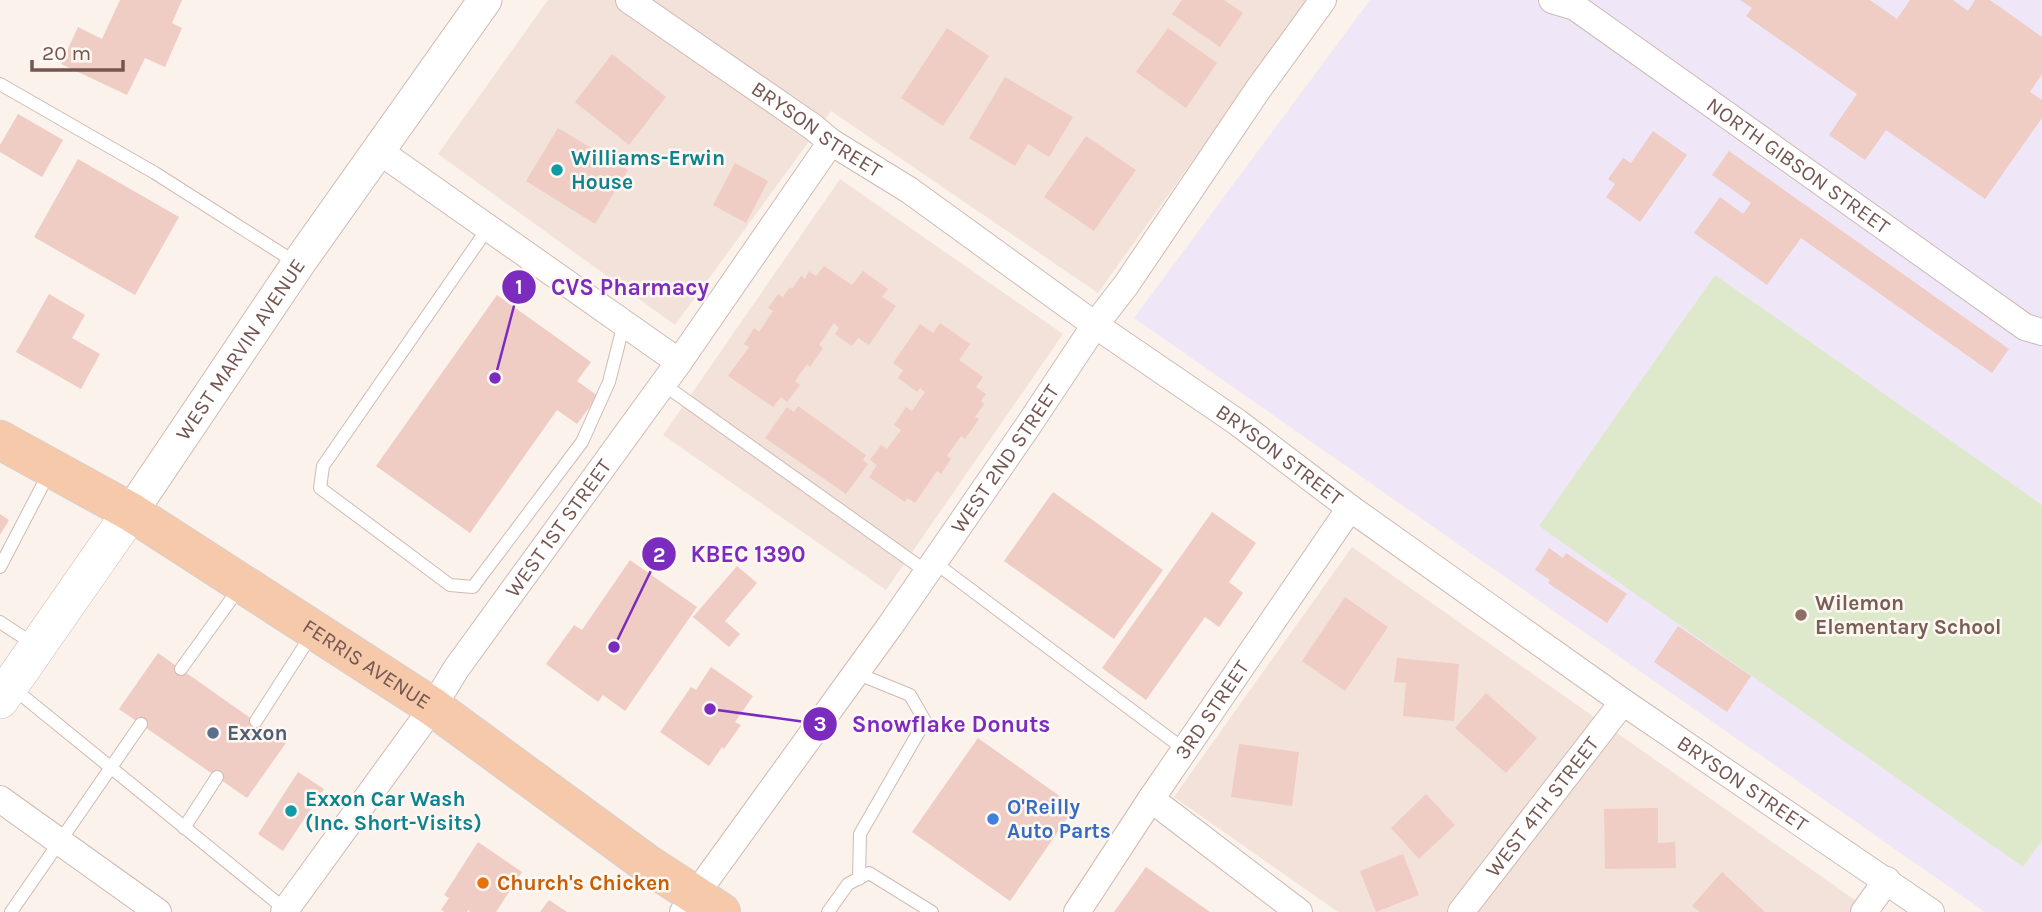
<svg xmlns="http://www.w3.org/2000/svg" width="2042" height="912" font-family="Karla,sans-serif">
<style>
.residential{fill:#f3e2da}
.education{fill:#efe7f8}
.green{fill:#dde9ca}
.building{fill:#efccc4}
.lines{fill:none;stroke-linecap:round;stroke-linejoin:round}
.service-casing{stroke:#cfbab3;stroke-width:14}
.minor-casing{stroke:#cfbab3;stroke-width:28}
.tertiary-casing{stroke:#cfbab3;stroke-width:35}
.secondary-casing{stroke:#d2b9b1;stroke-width:38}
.primary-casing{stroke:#d8cfce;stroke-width:40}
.service{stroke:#fff;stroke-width:12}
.minor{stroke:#fff;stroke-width:26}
.tertiary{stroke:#fff;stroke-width:33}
.secondary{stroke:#fff;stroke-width:37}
.primary{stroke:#f5c9a9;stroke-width:38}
.culture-dot{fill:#0f9aa8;stroke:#fef7f2;stroke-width:2.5}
.education-dot{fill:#8d6e63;stroke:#fef7f2;stroke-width:2.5}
.service-dot{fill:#5c6f8a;stroke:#fef7f2;stroke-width:2.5}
.shop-dot{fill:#3f7fe0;stroke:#fef7f2;stroke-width:2.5}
.food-dot{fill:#e8710a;stroke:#fef7f2;stroke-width:2.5}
.labels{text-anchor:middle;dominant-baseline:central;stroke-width:5;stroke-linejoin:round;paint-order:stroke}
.street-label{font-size:21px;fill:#75554f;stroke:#fef7f2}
.culture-label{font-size:21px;font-weight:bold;fill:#0d838f;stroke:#fef7f2;text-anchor:start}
.education-label{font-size:21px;font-weight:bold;fill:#785e54;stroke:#fef7f2;text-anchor:start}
.service-label{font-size:21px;font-weight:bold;fill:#4e5e75;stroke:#fef7f2;text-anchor:start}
.shop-label{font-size:21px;font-weight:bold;fill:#366cbe;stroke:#fef7f2;text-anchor:start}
.food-label{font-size:21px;font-weight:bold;fill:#c56008;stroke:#fef7f2;text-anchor:start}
.leader{fill:none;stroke:#7b2cbf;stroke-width:2.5}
.callout-dot{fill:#7b2cbf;stroke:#fef7f2;stroke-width:2.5}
.mark-label{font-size:21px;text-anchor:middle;font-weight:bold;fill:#fff}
.callout-label{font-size:23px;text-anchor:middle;font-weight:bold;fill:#7b2cbf;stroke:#fef7f2;stroke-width:5;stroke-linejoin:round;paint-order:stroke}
</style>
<rect width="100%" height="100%" fill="#fbf2eb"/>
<!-- residential -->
<path class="residential" d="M548,0H1308L1098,293L831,111L675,325L438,154Z
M840,179L1063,334L886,590L663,435Z
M1352,547L1872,912H1338L1174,797Z"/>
<!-- education -->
<path class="education" d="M1370,0H2042V912H1985L1134,318Z"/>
<!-- green -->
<path class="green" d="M1715,275L2042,505V840L2023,867L1539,526Z"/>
<!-- building -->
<path class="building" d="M120,0H182L172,23L182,28L165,67L145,58L127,95L61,64L78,27L102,39Z
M1182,0H1224L1243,13L1220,47L1172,14Z
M1740,0H1870L1897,19L1910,0H1953L1968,11L1975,0H1990L2042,37V74L2030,92L2042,100V118L1985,199L1886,130L1865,160L1829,135L1857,94L1746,16L1752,8Z
M947,28L989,56L943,126L901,98Z
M1168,28L1217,63L1186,108L1136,72Z
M612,54L666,97L629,145L575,102Z
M1005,77L1073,117L1049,157L1028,144L1015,166L969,138Z
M18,114L63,140L42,177L0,152V145Z
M558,128L628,170L595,224L526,181Z
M1653,131L1687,155L1640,222L1606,197L1615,184L1608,179L1623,158L1631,163Z
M1086,136L1136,170L1094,231L1044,197Z
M1729,151L2009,349L1992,373L1801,238L1767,285L1694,233L1720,197L1743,214L1751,203L1712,175Z
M78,159L179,217L135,295L34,237Z
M735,163L768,181L746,223L713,205Z
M824,266L852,285L863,271L888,289L882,297L896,306L869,345L858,338L852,346L835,334L839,328L834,323L819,345L823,348L810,367L807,364L795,381L800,385L787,402L781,397L773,407L728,376L749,347L744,344L754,328L759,332L773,311L768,308L778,294L783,297L790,287L792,289L801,276L805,279L809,271L816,276Z
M49,294L85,315L72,338L100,354L81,389L16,352Z
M497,295L591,362L577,381L598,396L577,424L557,410L470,533L376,466Z
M940,323L970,344L959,360L983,377L976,387L986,394L981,401L984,404L975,417L979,419L965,439L961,436L947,456L951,459L941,474L937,471L915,503L907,498L905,502L869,477L877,465L870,460L881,445L887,449L901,430L894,425L906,407L912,411L925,392L920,388L917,392L898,378L903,370L893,363L920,324L933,333Z
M798,406L866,455L863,460L868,464L846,494L765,438L787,407L794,412Z
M1053,492L1163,570L1114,639L1004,561Z
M1212,512L1256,543L1229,582L1243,593L1219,627L1205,617L1146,700L1102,668Z
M0,514L9,520L0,535Z
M1549,548L1563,558L1566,553L1627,594L1607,623L1548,583L1550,580L1535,570Z
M630,560L697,607L625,711L603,695L598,702L546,664L574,625L582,630Z
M737,566L757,583L725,621L740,634L729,647L693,617Z
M1345,597L1388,627L1345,691L1302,661Z
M1678,626L1751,676L1727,712L1654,662Z
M158,653L286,743L247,798L119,709Z
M1397,658L1459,664L1454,721L1403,716L1406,683L1394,682Z
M711,667L753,696L735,722L741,725L724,749L722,747L709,766L660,732L691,687L696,690Z
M1486,693L1537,738L1506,773L1455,728Z
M978,738L1075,807L1010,901L912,832Z
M1239,744L1299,752L1292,806L1231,797Z
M298,772L324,789L283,851L258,834Z
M1426,794L1455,825L1419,859L1391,828Z
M1658,808V843L1675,842L1676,868L1605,869L1604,809Z
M478,842L522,872L496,912H470L468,910L467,912H445L441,910L449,898L444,895Z
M1403,854L1419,895L1376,912L1360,871Z
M1146,867L1210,912H1114Z
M1722,872L1765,912H1700L1692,906Z
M549,900L567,912H540Z"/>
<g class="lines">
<!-- service casing -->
<g class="service-casing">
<path id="service" d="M0,84L155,173L298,264
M488,228L323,466L320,488L450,585L473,587L582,442L609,382L624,323
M663,384L927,572
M934,562L1185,750
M0,567L50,471
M0,622L35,645
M181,669L240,587
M856,673L910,695L925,721L860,834L859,879
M13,688L286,910
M256,721L312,634
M184,828L217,777
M11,912L141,724
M828,912L848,884L869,873L932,912"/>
</g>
<!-- minor casing -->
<g class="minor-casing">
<g id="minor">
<path id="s1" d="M629,0L813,127L831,142L909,190L1095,325L1237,422L1350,508L1623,702L1931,912"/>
<path id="s2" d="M1552,0L1575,7L2025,327L2042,332"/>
<path d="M379,151L679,362"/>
<path d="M0,799L158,912"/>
<path d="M1151,799L1299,912"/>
<path id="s3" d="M284,912L433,707L456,669L679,362L831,142"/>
<path id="s4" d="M683,912L890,626L1028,426L1095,325L1126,285L1257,91L1323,0"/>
<path id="s5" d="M1077,912L1151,799L1350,508"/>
<path id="s6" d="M1461,912L1623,702"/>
<path d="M1864,912L1887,880"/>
</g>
</g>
<!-- tertiary casing -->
<g class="tertiary-casing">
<g id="tertiary">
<path id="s7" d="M131,512L298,264L485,0"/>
</g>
</g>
<!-- secondary casing -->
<g class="secondary-casing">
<path id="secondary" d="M0,700L131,512"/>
</g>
<!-- primary casing -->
<g class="primary-casing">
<g id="primary">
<path id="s8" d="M0,440L131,512L433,707L646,863L721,912"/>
</g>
</g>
<!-- service -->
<use href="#service" class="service"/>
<!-- minor -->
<use href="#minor" class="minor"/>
<!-- tertiary -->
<use href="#tertiary" class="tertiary"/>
<!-- secondary -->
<use href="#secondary" class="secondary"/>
<!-- primary -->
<use href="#primary" class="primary"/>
</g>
<!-- markers -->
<g class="culture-dot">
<circle cx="557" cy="170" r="7"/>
<circle cx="291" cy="811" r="7"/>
</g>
<circle class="education-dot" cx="1801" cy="615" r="7"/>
<circle class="service-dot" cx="213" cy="733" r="7"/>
<circle class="shop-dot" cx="993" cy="819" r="7"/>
<circle class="food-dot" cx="483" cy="883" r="7"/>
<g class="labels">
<!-- street labels -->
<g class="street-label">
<text stroke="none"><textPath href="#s1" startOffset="228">BRYSON STREET</textPath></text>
<text stroke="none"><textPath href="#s2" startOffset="298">NORTH GIBSON STREET</textPath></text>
<text stroke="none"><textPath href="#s7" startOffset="196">WEST MARVIN AVENUE</textPath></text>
<text stroke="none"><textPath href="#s1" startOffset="794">BRYSON STREET</textPath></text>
<text stroke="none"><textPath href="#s4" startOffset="556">WEST 2ND STREET</textPath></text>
<text stroke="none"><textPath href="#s3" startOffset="472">WEST 1ST STREET</textPath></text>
<text stroke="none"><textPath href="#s8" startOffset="430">FERRIS AVENUE</textPath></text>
<text stroke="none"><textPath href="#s5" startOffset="243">3RD STREET</textPath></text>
<text stroke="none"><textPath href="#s1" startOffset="1362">BRYSON STREET</textPath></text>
<text stroke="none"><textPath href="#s6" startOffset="133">WEST 4TH STREET</textPath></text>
</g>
<!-- culture labels -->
<g class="culture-label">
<text x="571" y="158">Williams-Erwin<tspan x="571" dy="24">House</tspan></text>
<text x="305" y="799">Exxon Car Wash<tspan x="305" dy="24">(Inc. Short-Visits)</tspan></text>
</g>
<!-- education labels -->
<g class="education-label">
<text x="1815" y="603">Wilemon<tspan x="1815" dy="24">Elementary School</tspan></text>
</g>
<!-- service labels -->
<g class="service-label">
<text x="227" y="733">Exxon</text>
</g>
<!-- shop labels -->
<g class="shop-label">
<text x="1007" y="807">O'Reilly<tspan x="1007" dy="24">Auto Parts</tspan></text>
</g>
<!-- food labels -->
<g class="food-label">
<text x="497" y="883">Church's Chicken</text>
</g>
</g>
<!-- callouts -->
<path class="leader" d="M495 378L519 287M614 647L659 554M710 709L820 724"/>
<g class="callout-dot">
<circle cx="495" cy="378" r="7"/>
<circle cx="614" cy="647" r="7"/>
<circle cx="710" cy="709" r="7"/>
<circle cx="519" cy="287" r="18"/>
<circle cx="659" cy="554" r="18"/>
<circle cx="820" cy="724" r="18"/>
</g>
<g class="mark-label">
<text x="519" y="294">1</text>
<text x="659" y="562">2</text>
<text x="820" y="731">3</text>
</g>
<g class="callout-label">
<text x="630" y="295">CVS Pharmacy</text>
<text x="748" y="562">KBEC 1390</text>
<text x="951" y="732">Snowflake Donuts</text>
</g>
<!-- scale -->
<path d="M32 60v10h91v-10" fill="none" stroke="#75554f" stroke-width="3.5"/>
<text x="42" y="60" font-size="21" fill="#75554f" stroke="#fef7f2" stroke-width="5" paint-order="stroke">20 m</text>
</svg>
